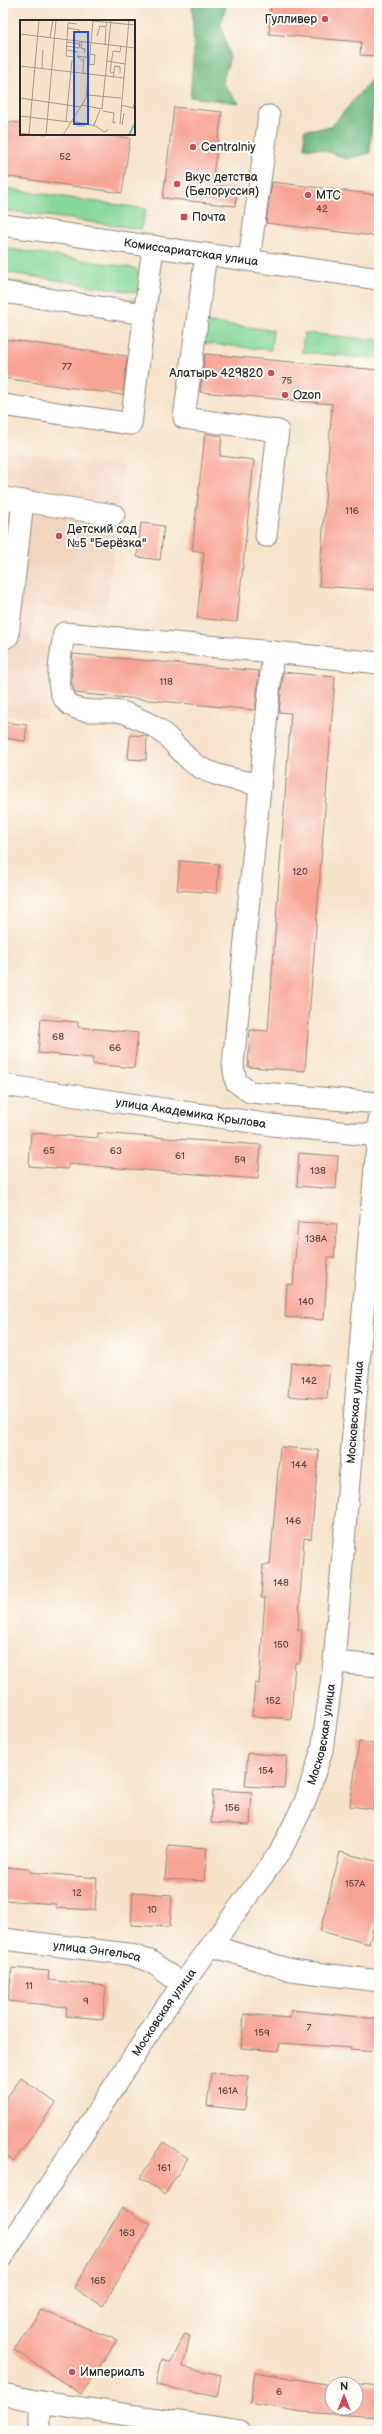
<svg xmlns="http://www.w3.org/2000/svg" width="382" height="2434" font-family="'Balsamiq Sans',sans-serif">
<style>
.built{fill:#f3d4bf}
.green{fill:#87d899;stroke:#598262}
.forest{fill:#6db881;stroke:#4c7256}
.building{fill:#f8a495;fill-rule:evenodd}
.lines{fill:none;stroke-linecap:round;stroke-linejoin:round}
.minor-casing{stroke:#90877a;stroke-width:23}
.minor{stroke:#fff;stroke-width:21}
.poi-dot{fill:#d1495b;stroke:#fdfcf7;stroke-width:1.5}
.labels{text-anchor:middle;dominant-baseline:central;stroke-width:4;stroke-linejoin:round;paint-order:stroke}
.number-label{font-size:10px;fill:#5e4946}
.poi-label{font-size:12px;fill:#2b2b2b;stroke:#fdfcf7;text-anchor:start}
.street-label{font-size:12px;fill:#2b2b2b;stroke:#fdfcf7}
.inset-river{fill:none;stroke:#58c5cf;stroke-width:2}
.inset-road{fill:none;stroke:#a5998a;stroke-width:1}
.view{fill:#1d4ed8;fill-opacity:0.15;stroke:#1d4ed8;stroke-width:2}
.inset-edge{fill:none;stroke:#2b2b2b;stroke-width:2}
</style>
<rect width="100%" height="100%" fill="#fdfcf7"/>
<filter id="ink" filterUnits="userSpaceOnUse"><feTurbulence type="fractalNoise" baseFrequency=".025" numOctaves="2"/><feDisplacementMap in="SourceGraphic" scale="8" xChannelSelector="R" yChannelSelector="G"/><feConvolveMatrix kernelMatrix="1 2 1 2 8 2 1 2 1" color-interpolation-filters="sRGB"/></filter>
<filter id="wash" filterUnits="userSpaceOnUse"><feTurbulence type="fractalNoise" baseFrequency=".012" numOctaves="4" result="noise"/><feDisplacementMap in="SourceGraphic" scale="16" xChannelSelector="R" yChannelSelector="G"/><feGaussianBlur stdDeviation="0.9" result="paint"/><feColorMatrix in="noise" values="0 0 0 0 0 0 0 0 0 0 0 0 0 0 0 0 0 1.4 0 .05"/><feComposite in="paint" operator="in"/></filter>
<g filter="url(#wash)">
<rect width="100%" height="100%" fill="#f6e3ca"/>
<!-- built -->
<path class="built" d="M3,450L123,466L106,614L36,606L31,642L53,646L45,719L3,714Z"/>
<!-- green -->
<path class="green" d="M3,188L146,209L141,229L3,210Z
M3,248L135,268L143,279L140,293L3,272Z
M3,280L138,301L137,307L3,287Z
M202,322L273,330L271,350L200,343Z
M304,333L379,340V359L302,352Z"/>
<!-- forest -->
<path class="forest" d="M192,3H227L221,24L230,58L222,83L239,103L190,97L194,50Z
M374,76L370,153L347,159L321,149L305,148L304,130L331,127Z"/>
<g id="blocks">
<!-- building -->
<path class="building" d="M271,3H379V56L360,55L361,42L269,34Z
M174,107L222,112L212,182L220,183L219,186L238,189L235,206L163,198Z
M3,121L21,123V134H98L130,138L122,193L3,176Z
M272,182L379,195L374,236L266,223Z
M3,339L127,356L123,395L3,378Z
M205,354L379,370V590L319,586L332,404L200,392Z
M205,434L222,436L220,456L254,460L237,622L197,618L204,552L192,550Z
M141,523L164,526L160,560L137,557Z
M73,654L259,671L255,710L75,693L71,681Z
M283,672L335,677L305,1071L248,1067L250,1030L268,1031L291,713L279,712Z
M3,722L27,725L25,741L3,738Z
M130,735L147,736L146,760L128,759Z
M180,861L219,864L217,893L177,890Z
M41,1019L78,1022V1027L138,1033L134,1068L93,1064V1058L38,1053Z
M31,1133L98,1138V1133L261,1145L258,1179L68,1164V1169L29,1166Z
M299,1153L338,1156L336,1189L297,1186Z
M298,1222L337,1224L334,1258L328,1257L324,1320L285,1317L287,1284L293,1285Z
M291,1363L330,1366L327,1399L288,1396Z
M280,1447L319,1450L311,1539L304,1538L298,1630H302L300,1663H295L291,1719L252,1716L255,1683L259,1684L265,1598H261L263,1565H270Z
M359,1742L379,1745V1810L350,1806Z
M248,1753L287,1756L284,1788L245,1786Z
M213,1790L252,1792L250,1825L211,1823Z
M168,1845L207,1848L204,1881L165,1879Z
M340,1852L379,1862V1905L369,1944L320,1931Z
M3,1867L30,1869V1872L97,1878L95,1910L56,1908V1904L3,1900Z
M133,1892L172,1895L170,1927L131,1925Z
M12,1968L49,1971L48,1980L106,1986L103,2019L66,2016L67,2007L8,2001Z
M291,2010L379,2019V2052L350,2050L351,2048L280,2043L279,2051L241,2048L244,2014L290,2018Z
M211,2073L248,2076L245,2110L207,2106Z
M21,2078L56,2103L14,2161L3,2153V2103Z
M163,2142L188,2158L165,2194L140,2178Z
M122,2208L151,2224L103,2306L74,2288Z
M41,2310L117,2340L81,2394L14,2350Z
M185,2333L190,2335L183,2367L221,2375L217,2397L156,2385L162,2359L170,2362Z
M255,2372L331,2385L332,2381L379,2386V2417L302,2412L250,2403ZM332,2384H356V2408H332Z"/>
</g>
</g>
<g filter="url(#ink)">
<use href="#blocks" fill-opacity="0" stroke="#90877a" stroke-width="1"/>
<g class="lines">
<!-- minor casing -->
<g class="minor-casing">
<g id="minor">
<path id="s1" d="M3,225L379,279"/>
<path d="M206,254L184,418L278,431L266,536"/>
<path d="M249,260L269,116"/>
<path d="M3,292L144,314"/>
<path d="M3,405L131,424L153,246"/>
<path d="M3,498L114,515"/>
<path d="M3,639L8,636L23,501"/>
<path d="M379,663L273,652L233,1065L236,1082L250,1092L379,1103"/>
<path d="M260,785C239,780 215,777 196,765C182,755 172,739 158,729C149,723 135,717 125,713C105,707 76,719 63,697C54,680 62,651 64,633L273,652"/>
<path id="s2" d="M3,1085L272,1125L379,1136"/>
<path d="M334,1662L379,1666"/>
<path id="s3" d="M3,1939L128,1954L150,1961L183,1985"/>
<path d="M212,1946L291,1970L379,1981"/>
<path id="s4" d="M3,2256L166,2007L280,1852L305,1802L322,1750L334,1662L379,1120"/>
<path d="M3,2394L40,2402L240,2431"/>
<path d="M40,2431V2402"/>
</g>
</g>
<!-- minor -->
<use href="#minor" class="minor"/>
</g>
</g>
<!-- markers -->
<g class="poi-dot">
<circle cx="325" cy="19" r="4"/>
<circle cx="193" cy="147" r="4"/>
<circle cx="177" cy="184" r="4"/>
<circle cx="308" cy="195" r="4"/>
<rect x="180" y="213" width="8" height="8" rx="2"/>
<circle cx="271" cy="373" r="4"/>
<circle cx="285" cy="395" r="4"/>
<circle cx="59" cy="536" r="4"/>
<circle cx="72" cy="2372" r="4"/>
</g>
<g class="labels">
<!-- number labels -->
<g class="number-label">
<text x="65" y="157">52</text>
<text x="322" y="209">42</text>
<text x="67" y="367">77</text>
<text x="287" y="381">75</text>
<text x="352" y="511">116</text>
<text x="166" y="682">118</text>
<text x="300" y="872">120</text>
<text x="58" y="1037">68</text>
<text x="115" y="1048">66</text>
<text x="49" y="1151">65</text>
<text x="116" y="1151">63</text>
<text x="180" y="1156">61</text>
<text x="240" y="1160">59</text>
<text x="318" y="1171">138</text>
<text x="316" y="1239">138А</text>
<text x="306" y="1302">140</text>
<text x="309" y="1381">142</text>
<text x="299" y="1465">144</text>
<text x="293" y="1521">146</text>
<text x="281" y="1583">148</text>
<text x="281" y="1645">150</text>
<text x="273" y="1701">152</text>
<text x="266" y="1771">154</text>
<text x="232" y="1808">156</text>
<text x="355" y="1884">157А</text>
<text x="77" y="1893">12</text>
<text x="152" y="1910">10</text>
<text x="29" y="1986">11</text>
<text x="86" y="2001">9</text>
<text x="309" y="2028">7</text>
<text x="262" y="2033">159</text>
<text x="228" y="2091">161А</text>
<text x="164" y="2168">161</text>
<text x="127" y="2233">163</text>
<text x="98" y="2281">165</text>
<text x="279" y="2392">6</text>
</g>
<!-- poi labels -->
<g class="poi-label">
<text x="317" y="19" text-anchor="end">Гулливер</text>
<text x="201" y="147">Centralniy</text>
<text x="185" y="177">Вкус детства<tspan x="185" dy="14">(Белоруссия)</tspan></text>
<text x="316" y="195">МТС</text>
<text x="192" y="217">Почта</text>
<text x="263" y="373" text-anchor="end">Алатырь 429820</text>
<text x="293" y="395">Ozon</text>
<text x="67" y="529">Детский сад<tspan x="67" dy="14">№5 "Берёзка"</tspan></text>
<text x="80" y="2372">Империалъ</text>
</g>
<!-- street labels -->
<g class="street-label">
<text stroke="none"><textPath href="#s1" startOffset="190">Комиссариатская улица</textPath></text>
<text stroke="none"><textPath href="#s2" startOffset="190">улица Академика Крылова</textPath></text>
<text stroke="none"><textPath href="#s4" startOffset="940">Московская улица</textPath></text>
<text stroke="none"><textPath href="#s4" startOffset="616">Московская улица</textPath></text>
<text stroke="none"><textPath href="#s3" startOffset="95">улица Энгельса</textPath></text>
<text stroke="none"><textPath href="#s4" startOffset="292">Московская улица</textPath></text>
</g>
</g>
<!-- overview -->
<g transform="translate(20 20)">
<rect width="115" height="115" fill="#f6e3ca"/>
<path class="inset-river" d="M109,115L115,103"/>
<path class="inset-road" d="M73,1L115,5M48,8L60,10M0,14L115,28M77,16L80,6L86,7L87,2M30,17L33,0M47,20L46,36L54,37L55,31M47,20L48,3L57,4M47,22L60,24M62,22L61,28L65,29L64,33M85,25L86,8M46,26L59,28L60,22M46,30L58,32M87,41L105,44M64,42L57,36L64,37M69,44L74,45L75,35L70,34M0,46L104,58M22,49L23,30M94,53L90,52L93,31L100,32L101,26M65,54L63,52L64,37H69M93,58L95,46L100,47V53M67,75L101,78M0,78L61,87M62,85L82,89M101,85L113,88L114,84M82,89L91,0M83,91L94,93L93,103L96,102M0,96L50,102M46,101L52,40M51,101L76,106L84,112L88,110M56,102L57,106H65M100,104L109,0M74,105L80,90M102,105L104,93M0,113L16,115M9,114L19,0M26,115L36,0M43,115L66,78L73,0"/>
<path class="view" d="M54,12H68V104H54Z"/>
<rect width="115" height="115" class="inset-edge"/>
</g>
<!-- margin -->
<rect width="382" height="2434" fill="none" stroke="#fdfcf7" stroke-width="16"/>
<!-- north arrow -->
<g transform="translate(344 2396)"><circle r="19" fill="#fdfcf7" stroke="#a9a8a5"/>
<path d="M0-3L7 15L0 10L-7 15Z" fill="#d1495b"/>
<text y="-6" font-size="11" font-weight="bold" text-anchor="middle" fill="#2b2b2b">N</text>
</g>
</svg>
